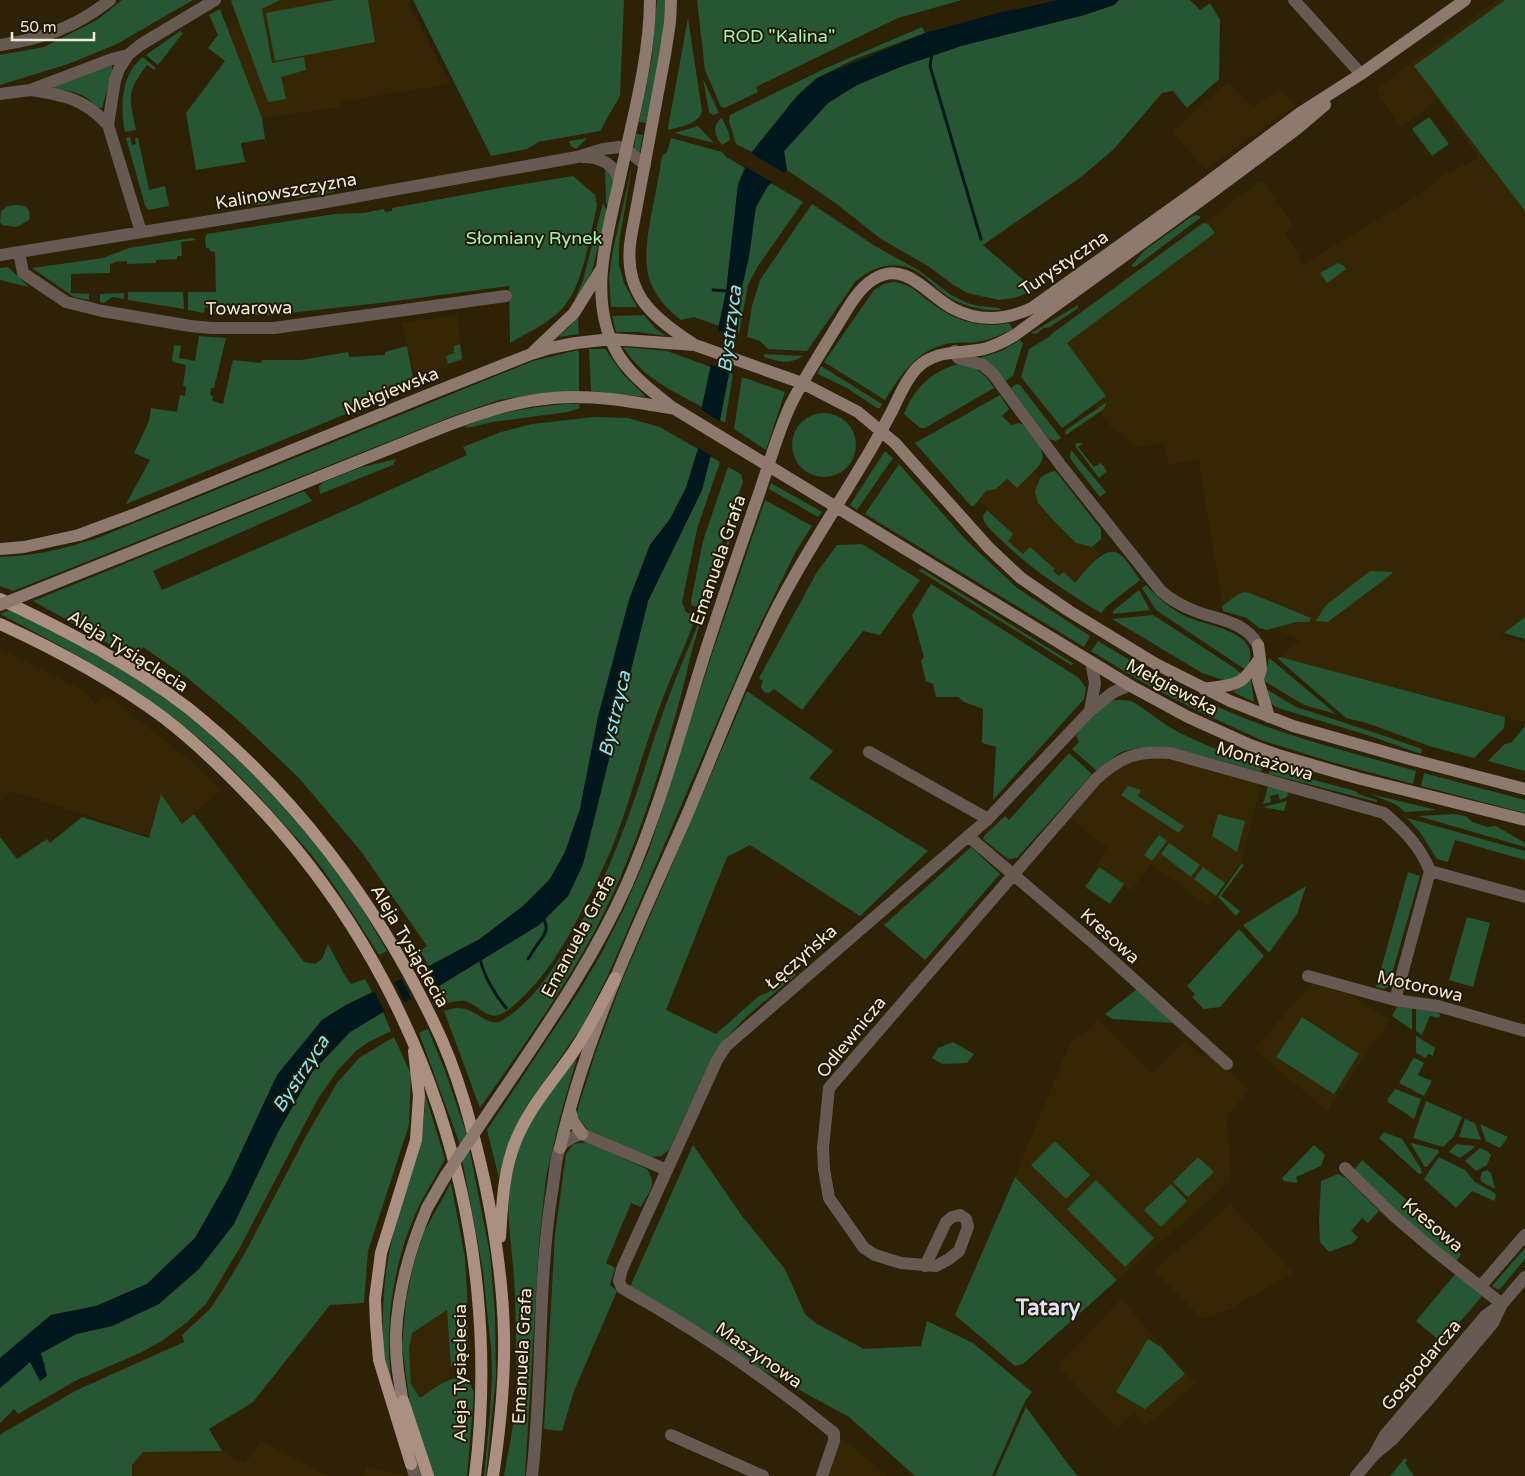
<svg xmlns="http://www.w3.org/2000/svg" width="1525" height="1476" font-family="'Varela Round',sans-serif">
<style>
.built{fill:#352703}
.green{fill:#265634}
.water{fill:#00181d}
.pier{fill:#2d2206}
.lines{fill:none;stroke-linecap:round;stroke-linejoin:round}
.stream{stroke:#00181d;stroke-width:3}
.minor{stroke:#675a53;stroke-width:12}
.tertiary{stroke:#675a53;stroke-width:12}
.secondary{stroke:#8d796e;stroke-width:12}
.primary{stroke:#ab9082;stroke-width:12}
.secondary-bridge{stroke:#8d796e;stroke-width:12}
.labels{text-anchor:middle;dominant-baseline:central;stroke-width:4;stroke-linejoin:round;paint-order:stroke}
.park-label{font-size:18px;fill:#a0f6b6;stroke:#231800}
.street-label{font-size:18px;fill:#f1eada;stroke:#231800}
.water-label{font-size:19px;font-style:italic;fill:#84e7fb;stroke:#231800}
.district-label{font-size:22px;font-weight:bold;fill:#dfe1ff;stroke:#231800}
</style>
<rect width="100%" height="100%" fill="#2d2206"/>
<!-- built -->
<path class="built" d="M280,0H407L450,84L340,102L341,107L262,118L227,28Z
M1497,0H1525V617L1501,635L1525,642V722L1280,657L1301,640L1223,609L1199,460L1168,464L1164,443L1134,448L1124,434L1114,431L1046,339L1262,180L1293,226L1285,233L1304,264L1426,190L1443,175L1479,158L1437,100L1401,127L1376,89Z
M1228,81L1253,107L1279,88L1295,106L1205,170L1173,132Z
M457,315L463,361L449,364V366L416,378L402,323Z
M1033,471L1039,474L1040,478L1037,485L1047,512L1054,521L1082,546L1092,547L1100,555L1075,583L1059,577L1053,571L1055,570L1029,547L1023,554L1007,541L1012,534L978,499L986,491L996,489L1007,479L1017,488Z
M0,648L84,691L95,704L107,695L189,760L220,791L182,824L161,794L149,837L13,791L0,801Z
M1161,755L1262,781L1242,860L1209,907L1151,864L1131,891L1097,864L1107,847L1067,817L1114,769L1136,758Z
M1312,984L1352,995L1390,1020L1327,1111L1254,1049Z
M1098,1021L1153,1074L1186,1041L1204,1057L1209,1053L1249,1090L1227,1116L1231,1181L1117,1280L1015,1176L1070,1043Z
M1231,1204L1293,1273L1228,1310L1202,1319L1154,1270Z
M1121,1299L1196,1384L1146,1425L1134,1413L1117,1428L1057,1365Z
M447,1309L451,1367L448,1372L451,1377L420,1398L411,1384L409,1347L412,1333Z
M841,1438L888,1476H828Z
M261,1441L328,1476H132V1465L143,1452L222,1451L245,1464Z
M367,1467L403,1475V1476H363Z"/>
<!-- green -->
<path class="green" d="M122,0H193L117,44L71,63L0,85V55L44,47L97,20Z
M233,0H280L262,9L272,63L304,57L306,70L281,77L286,99L268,102L231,1Z
M335,0H368L375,42L275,61L266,13Z
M413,0H624L620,96L600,131L538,142L527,149L491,156Z
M657,0H665L663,36L646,123L639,122L652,57Z
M697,0H962L898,18L756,87L758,92L725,108L721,107L705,70Z
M1119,0H1190L1200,10L1210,3L1220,20L1219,79L1187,108L1173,91L1162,93L1114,149L1081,177L983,245L1035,290L1014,298L999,300L967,293L952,284L928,266L881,239L838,205L787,170L784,151L828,103L857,85L900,67L961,46L1084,15L1114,5Z
M1505,0H1525V211L1414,66Z
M220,9L262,118L265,139L241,143L245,162L196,170L186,113L225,61L208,48L218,35L209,15Z
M688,18L702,111C699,124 681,126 669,130L668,128Z
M922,27L925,33L855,59L817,78L797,96L752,152L736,144L729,121L730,115L824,69Z
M180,31L183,33L158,65L146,55Z
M143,57L156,68L154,70L147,65C126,93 129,97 136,130L125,132C120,107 121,74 143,57Z
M112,65V72L102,108H96C87,93 72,91 55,89L53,87Z
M703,79L719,113L713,115L709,112Z
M1429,117L1449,144L1432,156L1412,129Z
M722,118L729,133L730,140L722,145C715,136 711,126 722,118Z
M698,126L714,143L674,133L695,127Z
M636,134L643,135L639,156L634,148Z
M130,137L132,145L136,144L135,138H138L149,190L165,186L169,206L148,210L145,205L126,138Z
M587,138L576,149L571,146L569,141Z
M671,138L722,152L726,157L803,202L758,266L748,285L739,333L694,317L681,320C641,289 643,262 651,216C655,196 659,176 662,156L667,152Z
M632,166L619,243V265L624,283L637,307H611L609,277L612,254Z
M605,167L613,181L608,206L606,202Z
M573,176L595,195L597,205C590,235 583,288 561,310C547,324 527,333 510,343L509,286L380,303L271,315L212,314L213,308L205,307L204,313L188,310V292H216L215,252L210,251L209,248H206L205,238L207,234L334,214L363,213L384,209L385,212L392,211V208L512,186Z
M333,184L334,192L317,195L316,189L317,187Z
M308,188L310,196C301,197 292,201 287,192Z
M278,194C274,205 265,204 255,205L253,204L252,199Z
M603,203L607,211L592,271L577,300L575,299L583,280Z
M812,204L875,246L920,271L951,295L967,303L979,306L999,308L1001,310C984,311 967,307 952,299C941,293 932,283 922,275C900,258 874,265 855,282L807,351L768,349L760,341L747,337L752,306L760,280Z
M16,205C26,205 32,209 29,220L17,227L2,225L0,222L1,211L8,206Z
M1196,215L1200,216V218L1135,267L1131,266L1145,250L1191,217Z
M1203,223L1208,224L1215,233L1067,343L1106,396L1062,428L1021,377L1029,349L1049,337L1053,333Z
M192,238L196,240L181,242L182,256H177V259L156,260V263L127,264V261L114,262V263L110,264V273L71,274V293L89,294V300L74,297L32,268L103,258L129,248Z
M1338,263L1344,266L1346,269L1327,283L1320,273Z
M8,267L29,287L0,280V268Z
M893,282C911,283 919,295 933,304C955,321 982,329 1009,323L1013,329C1001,335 990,340 976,342C969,343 961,342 953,343C920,346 901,374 885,400L824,362L874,290L884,284Z
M128,292H183L184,309L128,300Z
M124,293V299L112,297L104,303L100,302V294Z
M1078,305V308L1050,327L1044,328L1036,334L1031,333Z
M644,315L655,328L666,336L638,332H616L612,316Z
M578,316L579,334L558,337L569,327Z
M199,336L226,338L214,388H211L210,395L213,396L212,401L223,404L233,360L261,363L262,360H301L348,352L349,357L385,355V352L407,346L414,383L351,412L126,504L150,460L134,453L149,421L151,408L177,412L180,395L185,396L186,387L183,386L186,365L173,362L172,360L174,345L181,346L179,358L195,361Z
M1020,340L1023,343L1013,376L1006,381L980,358L1001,351Z
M460,344L462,359L448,364L446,356L454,353V346Z
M623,347L667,351L711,367L702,407C671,390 643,378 623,347Z
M589,349H605L623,374L646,397L591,391Z
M578,350L579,353V392L536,394L499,400L453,416L13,591L0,586V557C35,556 62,549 95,539L533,361Z
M764,354L803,356C787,365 781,362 764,357Z
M958,364C978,369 983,371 994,388L925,428H920L904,414C915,387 931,372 958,364Z
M821,366L882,404L880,408H877L847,388L818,374V372Z
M728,373L733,374L725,423L720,420Z
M742,377L785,392L766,450L734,429Z
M1016,384L1020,385L1061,438L1056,441L1049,439L1011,388Z
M1000,395L1009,409L1002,416L1011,425L1019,423L1023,425C1053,460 1047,458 1017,488L1007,479L996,489L986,491L974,506H971L915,443Z
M1107,402L1104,409L1066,435L1065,432L1067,429Z
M565,404H579L580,408L568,412L493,422L467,428L465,426C498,412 530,407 565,404Z
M792 445a32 32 0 1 1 64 0a32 32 0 1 1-64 0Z
M594,417L628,418L660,427L698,449L686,488L670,519L650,545L629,600L598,717L580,809L565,852L550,879L523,906L480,939L429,966L420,951L427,946L360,850L298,777L239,721L189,679L143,647L136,659L33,601L304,491L312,501L153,571L162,590L330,517L467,455L463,447L501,432L532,424Z
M1077,443H1083L1078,447L1094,467L1101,463L1107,471L1099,478L1075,446Z
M1071,450L1106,492L1100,497L1072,461L1070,457Z
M885,451L893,458L857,510L850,505Z
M710,456L720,462L697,529L682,602L686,612L692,615L694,622C682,654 667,685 656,717C641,758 630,800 615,840C604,869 588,898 574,926C560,951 544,977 523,997C516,1003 508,1012 499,1015C486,1019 477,1004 465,1001C457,1000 450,1003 442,1004L434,989L539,925L568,896L583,864L648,601L702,490Z
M396,459L393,465L320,494L319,486L324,482L359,468Z
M899,464L966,540L1017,588L1090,636L1084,647L865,514Z
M728,467L741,474L743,482L700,604L698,607L691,605V601L703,541Z
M1055,471L1057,473L1101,529V539L1092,547L1076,543L1054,521L1038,503L1035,491L1040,478L1050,472Z
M771,483L822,512L818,517L769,489Z
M742,499L745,501C727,549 707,598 693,647C688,664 685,682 680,699C662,765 641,833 612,896C578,971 527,1040 480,1108L444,1011C474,998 484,1031 503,1020C529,1004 547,978 563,953C585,918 604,880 619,841C639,792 652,740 671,691C679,669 689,647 698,624C714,583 727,541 742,499Z
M765,500L812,526L796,551L752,641L610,971L583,1025L526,1107L505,1152L499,1178L487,1130L578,993L600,956L623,911L649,850L712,654Z
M987,510L1013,534L1008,541L1023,554L1030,547L1055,569L1053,571L1059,576L1064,572L1075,583C1084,573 1105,542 1121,555C1128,561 1134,572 1140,580L1107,606L1101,613C1065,591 1029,568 998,537C992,531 983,524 983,516Z
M862,544L920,580L880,635L863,631L802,710L774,689L769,693L764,692L761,687L763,681L759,678L817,572L837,545Z
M922,569L1074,664L1071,665L918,570Z
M1370,571L1392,572V574L1328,622L1316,621L1325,606Z
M931,584L1079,678L1086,688L1084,699L993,800L996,747L982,743L983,709L964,702L958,697H936L933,684L926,681L921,661L924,657L912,615Z
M1146,585C1157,597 1169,608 1185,616C1207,627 1267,631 1246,670L1156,610L1142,588Z
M1139,590L1150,610L1113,614V611Z
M1244,592L1250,593L1311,618L1309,622H1296L1267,630L1259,628L1247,618L1223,611L1222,607C1229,601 1235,595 1244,592Z
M12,609C58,633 104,657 147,686C229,741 304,823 360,905C369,920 378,936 387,951L379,955C360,925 341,895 321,867C309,851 295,836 281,821C248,783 212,747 172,717C119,677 59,644 0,614Z
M1153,615L1230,665L1242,674L1226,681L1202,673L1112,619Z
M1525,617V639L1504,633Z
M1098,641C1147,670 1196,700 1249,720C1304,741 1360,755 1416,771L1413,784L1328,761L1261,740L1198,711L1142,682L1091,651Z
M1280,657L1505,717L1504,728L1474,758L1429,746L1367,723L1346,718L1277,658Z
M1269,658L1336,714L1304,705L1264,681Z
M1251,680L1254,702L1233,692Z
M1263,687L1296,707L1373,732L1422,749L1421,754L1367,735L1278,708C1269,703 1265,697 1263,687Z
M747,691L833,751L809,778L928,851L860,916L750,845L727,857L666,1010L716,1034L759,996L769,992L793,971L796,975L747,1016L726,1038L714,1053L669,1150L661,1156L651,1157L588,1130L577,1116L578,1108L595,1054L622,981Z
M1114,700H1124L1131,701C1145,708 1156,719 1169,727C1199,744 1230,755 1263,765L1261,772C1227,763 1149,736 1118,754C1110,759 1104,766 1098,772L1072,749L1079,742L1076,735L1097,711Z
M1525,726V771L1488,761L1505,744L1511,743Z
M1069,753L1092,774L1017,858L1008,859L983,839L984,836L1005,816L1009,820Z
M1270,768L1355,791L1358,794L1377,800V802L1269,774Z
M1424,773L1525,800V813L1421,786Z
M1128,786L1141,790L1138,796L1184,826L1179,833L1121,795Z
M1268,786L1288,792L1287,797L1280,800L1278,794L1270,796L1271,802L1263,804Z
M161,794L182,824L194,814L304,962L315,964L322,959L328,944L344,974L351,984L365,979L372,992L346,1005L322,1020L195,1238L147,1284L96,1306L51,1315L0,1358V837L17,859L47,839L50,843L82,817L149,838Z
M1370,794L1437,810L1405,812L1395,804Z
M1287,801L1284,811L1263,807Z
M1218,814L1245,821L1237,852L1212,836Z
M1453,814L1466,816L1472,822L1488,827L1496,826L1525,843V847L1418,816Z
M1407,818L1525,851V860L1455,840L1448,862L1437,859L1420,832Z
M1159,835L1167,841L1152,861L1144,855Z
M1169,843L1200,865L1191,877L1161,854Z
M971,847L1000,874L925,960L884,925Z
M1242,863L1244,865L1221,896L1240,911L1236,916L1218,897Z
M1099,867L1124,884L1110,904L1085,887Z
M1203,867L1225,883L1216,896L1194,879Z
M1408,872L1420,876L1390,981L1388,987L1383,989L1376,987Z
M1306,886L1297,914L1269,953L1243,925Z
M1467,917L1490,923L1473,987L1449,980Z
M1239,929L1264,956L1220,1007L1204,1009L1192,997L1195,994L1187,986Z
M1137,989L1174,1023L1112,1019L1105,1014Z
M1399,1003L1412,1004V1030L1392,1016Z
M1416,1006L1438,1011L1440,1015L1439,1018L1430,1016L1422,1035L1416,1031Z
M383,1012L391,1031L367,1043L356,1051L338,1070L319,1097L238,1251L206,1304L186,1323L162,1341L140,1353L77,1380L18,1414L14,1409L0,1423V1388L30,1362L45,1365L40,1354L76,1334L112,1326L159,1304L278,1132L313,1071L350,1032Z
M1302,1017L1359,1054L1334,1094L1276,1057Z
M428,1029L444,1068L466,1132L490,1254L495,1315L496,1376L486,1476H484L490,1413L492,1376L491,1348L483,1271L459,1142L419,1033Z
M1416,1036L1435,1048L1433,1056L1428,1054L1426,1058L1416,1053Z
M394,1037L411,1074L409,1125L368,1251L364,1303L330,1305L253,1402L209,1429L222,1451L143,1452L132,1465V1476H0V1436L1,1434L77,1390L184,1342L182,1335L210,1309L224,1288L245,1253L306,1136L337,1083L359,1058Z
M953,1042L974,1054L967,1063L942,1064L932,1058L938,1048Z
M577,1058L561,1113L546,1177L539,1244L525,1476H504C507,1456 512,1436 514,1416C518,1377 516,1337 515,1298C514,1243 498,1198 520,1144C534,1112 555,1085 577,1058Z
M1415,1058L1424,1063L1418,1075L1432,1081L1424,1096L1399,1083L1413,1059Z
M1395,1089L1421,1099L1414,1119L1388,1102V1099Z
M425,1094L445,1159C437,1175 427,1190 419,1206C400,1246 390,1291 389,1335C388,1354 391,1373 392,1392C389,1381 385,1370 383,1359C382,1350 383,1341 383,1332C382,1296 386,1261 395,1227C407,1181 426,1142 425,1094Z
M1426,1101L1462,1117L1454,1136L1443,1147L1413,1138Z
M1465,1119L1475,1123L1481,1140L1459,1137Z
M1480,1124L1508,1137L1500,1148L1486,1141Z
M1384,1132L1402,1139L1421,1169L1422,1173L1419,1174L1379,1138Z
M1055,1141L1090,1175L1066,1199L1031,1165Z
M588,1142L647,1169C658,1186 649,1191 641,1207L631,1203L606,1263L615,1268L610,1285L617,1291L574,1391L562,1431L544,1429L555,1234L566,1154L573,1144Z
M1412,1143L1438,1150L1439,1152L1427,1167H1425L1411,1144Z
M1456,1144L1474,1146L1475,1147L1460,1158L1449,1152Z
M693,1145L742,1216L785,1269L805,1314L817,1324L864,1349L921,1346L927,1321L973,1343L1032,1392L1025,1401L992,1476H915L849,1417L748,1362L630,1287Z
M1314,1145L1325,1155L1321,1166L1296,1177L1298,1183L1284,1181L1282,1178Z
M1480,1148L1487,1151L1491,1155L1487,1165L1476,1171L1465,1161Z
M1198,1157L1214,1172L1188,1197L1173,1182Z
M1439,1157L1465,1170L1475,1182L1495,1193L1496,1197L1494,1201L1472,1191L1456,1208L1424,1179Z
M1362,1160L1457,1245L1455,1248L1461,1254L1456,1262L1409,1224L1354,1170Z
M1487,1170L1491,1173L1495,1189L1482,1182L1480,1179L1482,1172Z
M1338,1174L1346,1178L1379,1211L1368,1223L1362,1218L1351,1231L1358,1237L1353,1243L1329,1252L1320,1242L1319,1221L1321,1181Z
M1015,1177L1117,1280L1023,1364L1015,1366L955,1315Z
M1096,1180L1154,1238L1125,1267L1067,1209Z
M451,1183L465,1258L467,1293L468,1348C464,1357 459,1362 451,1367L447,1310L412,1333L409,1348L411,1384L420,1398C436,1388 466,1360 474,1394L467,1476H433L411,1412L402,1346L406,1301L413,1267L424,1232Z
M1171,1184L1187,1201L1161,1227L1144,1210Z
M1525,1248V1259L1499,1290L1492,1286Z
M1456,1273L1483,1295L1442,1343L1416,1321Z
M1148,1339L1161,1347L1185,1374L1145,1409L1116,1392Z
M1026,1407L1071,1468L1078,1476H995Z
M1405,1458L1407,1460L1405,1463L1414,1476H1390Z"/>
<!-- water -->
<path class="water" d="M1059,0H1119L1114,5L1084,15L961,46L900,67L857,85L828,103L784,151L787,170L768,186L756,207L749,257L742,287L738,329L720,420L702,490L648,601L583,864L568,896L539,925L434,989L383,1012L350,1032L313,1071L278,1132L234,1224L199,1269L159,1304L112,1326L76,1334L41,1353L47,1376L40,1381L30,1362L0,1388V1358L51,1315L96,1306L147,1284L195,1238L228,1180L277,1075L322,1020L346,1005L429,966L480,939L523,906L550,879L565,852L580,809L598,717L629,600L650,545L670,519L686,488L698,449L702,407L726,291L738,184L752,152L797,96L817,78L925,33L998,13Z"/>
<!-- pier -->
<path class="pier" d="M749,152L786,174L775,184L743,165Z
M716,330L738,338L731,371L709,364Z
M700,409L722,423L713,457L695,446Z
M422,966L435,991L413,1001L400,976Z
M393,980L406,1005L386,1014L373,989Z"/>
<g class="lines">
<!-- stream -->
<path class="stream" d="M932,54L930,66L981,239
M713,290L729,291
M480,959C484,976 495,995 506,1008
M528,959C531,955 532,952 535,948C542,937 552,930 542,917"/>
<!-- minor -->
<path class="minor" d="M1294,0L1361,74
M0,45C42,39 76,27 110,0
M31,90C64,95 85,99 108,125
M0,94L30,90L112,59L128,55
M582,157C600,157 613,163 619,180
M141,232L108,125L115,80L119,69L128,55L140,45L215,0
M19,252L23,273L66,302L102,311L190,326L212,328H274L506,296
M0,255L315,204L577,157L603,149L619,147L626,149L645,165
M955,351L958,358L983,365L993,374L1062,467L1161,591C1171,600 1182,606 1195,611C1218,620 1245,621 1258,645
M1090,711L1095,683L1091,662
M869,752L988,819
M968,836L1098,947L1227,1064
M1430,871L1525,897
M1308,976L1395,1000L1438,1006L1525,1031
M1395,1000L1430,871
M1345,1168L1394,1216L1435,1251L1502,1304
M925,1266L946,1222L952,1217L960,1215L966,1219L968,1227L959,1251L949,1259L936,1266L901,1263L875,1255L864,1248L829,1198L824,1169L823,1148L829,1088L1096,779C1120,757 1138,750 1170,753L1384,813C1404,830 1420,846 1430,871
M1480,1287L1525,1235
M671,1435L763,1476
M822,1476L834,1441V1433C768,1379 696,1329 622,1288L619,1281L622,1269L717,1060L726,1046L988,819L1090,711L1112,693L1129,685"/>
<!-- tertiary -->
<path class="tertiary" d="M1374,1455L1385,1435L1485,1316L1502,1304L1525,1277
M411,1464L415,1476
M532,1476C543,1382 537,1286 552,1192C554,1182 556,1155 560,1147C565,1140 575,1136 582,1134L667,1170
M1356,1476L1374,1455L1392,1440L1430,1398L1493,1323L1501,1306"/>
<!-- secondary -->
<path class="secondary" d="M650,0C650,58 631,125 619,182C607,236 588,296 615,349C627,373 652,391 673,408
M671,0L670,22L665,55L631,237C622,291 650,316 692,343
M533,352L574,313L602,268
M0,549L24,547L79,535L133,515L430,394L531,354L550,348L576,343L611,339L695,345L802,383L858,412L895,443L989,548L1021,578L1069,611L1156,664L1230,701L1293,726L1406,758L1525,789
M120,557L446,426C481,413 515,401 553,398C594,394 635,402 675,409L1129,685L1188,717L1250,745L1278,755L1357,778L1525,820
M1258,645L1260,658
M1204,689C1237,684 1241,687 1260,658L1261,669L1258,680L1269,717
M503,1091C548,1024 594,958 627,884C657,815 678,740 700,669C717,614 736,560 755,505C767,472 776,436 791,404C804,378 820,354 835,329C846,312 856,290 874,279C906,259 928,296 954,309C979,322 1006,320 1032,308L1196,191L1300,113L1361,74L1465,0
M570,1110L573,1121L582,1134
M560,1148C586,1034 637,928 684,822C715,750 742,677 777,608C802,559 833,513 861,466C872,448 882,430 892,411C899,397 905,381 916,369C935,349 959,354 984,349C995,346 1005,341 1015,335L1211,193L1298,128L1325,105
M404,1410C400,1385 395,1359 396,1334C398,1289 410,1248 427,1208"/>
<!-- primary -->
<path class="primary" d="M0,599C65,630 131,664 188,708C293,792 376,902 434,1023C458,1072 472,1126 484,1179C495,1230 503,1282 504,1335C505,1382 500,1429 493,1476
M0,624C57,650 114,681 164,718C194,741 223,769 249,796C423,975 506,1228 475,1476
M500,1237C502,1209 503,1178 512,1151C524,1113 552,1083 574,1051C590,1027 602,1003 615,978
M403,1401L428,1476
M411,1464L379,1360L376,1324L375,1299L381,1253L416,1140L419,1096L414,1051"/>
<!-- secondary-bridge -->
<path class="secondary-bridge" d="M0,605L120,557
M427,1208L446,1175L503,1091"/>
</g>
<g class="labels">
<!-- park labels -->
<g class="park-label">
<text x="779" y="36">ROD "Kalina"</text>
<text x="534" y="238">Słomiany Rynek</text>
</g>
<!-- street labels -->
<g class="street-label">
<text transform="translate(286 191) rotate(-10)">Kalinowszczyzna</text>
<text transform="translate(1064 263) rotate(-34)">Turystyczna</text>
<text transform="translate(249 308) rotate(-1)">Towarowa</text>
<text transform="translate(391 391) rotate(-22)">Mełgiewska</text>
<text transform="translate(718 560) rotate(-71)">Emanuela Grafa</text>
<text transform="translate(128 651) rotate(32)">Aleja Tysiąclecia</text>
<text transform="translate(1172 687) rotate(28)">Mełgiewska</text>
<text transform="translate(1265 761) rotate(16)">Montażowa</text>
<text transform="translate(578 936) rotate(-62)">Emanuela Grafa</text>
<text transform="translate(1110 936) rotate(42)">Kresowa</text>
<text transform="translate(410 946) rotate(60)">Aleja Tysiąclecia</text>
<text transform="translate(801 957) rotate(-41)">Łęczyńska</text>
<text transform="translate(1420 986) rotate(13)">Motorowa</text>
<text transform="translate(851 1037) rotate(-51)">Odlewnicza</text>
<text transform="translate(1433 1225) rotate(40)">Kresowa</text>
<text transform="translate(759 1355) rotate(35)">Maszynowa</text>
<text transform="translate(522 1356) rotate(-87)">Emanuela Grafa</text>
<text transform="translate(1421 1365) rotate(-50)">Gospodarcza</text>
<text transform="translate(460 1373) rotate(-90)">Aleja Tysiąclecia</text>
</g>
<!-- water labels -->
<g class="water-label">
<text transform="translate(730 329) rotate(-83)">Bystrzyca</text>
<text transform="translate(615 714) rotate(-77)">Bystrzyca</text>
<text transform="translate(301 1074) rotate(-57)">Bystrzyca</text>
</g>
<!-- district labels -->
<g class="district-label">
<text x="1048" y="1308">Tatary</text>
</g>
</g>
<!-- scale -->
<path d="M12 32v8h82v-8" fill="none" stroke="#f1eada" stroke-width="2.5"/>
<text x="20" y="32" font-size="15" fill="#f1eada" stroke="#231800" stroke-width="4" paint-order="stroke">50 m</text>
</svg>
